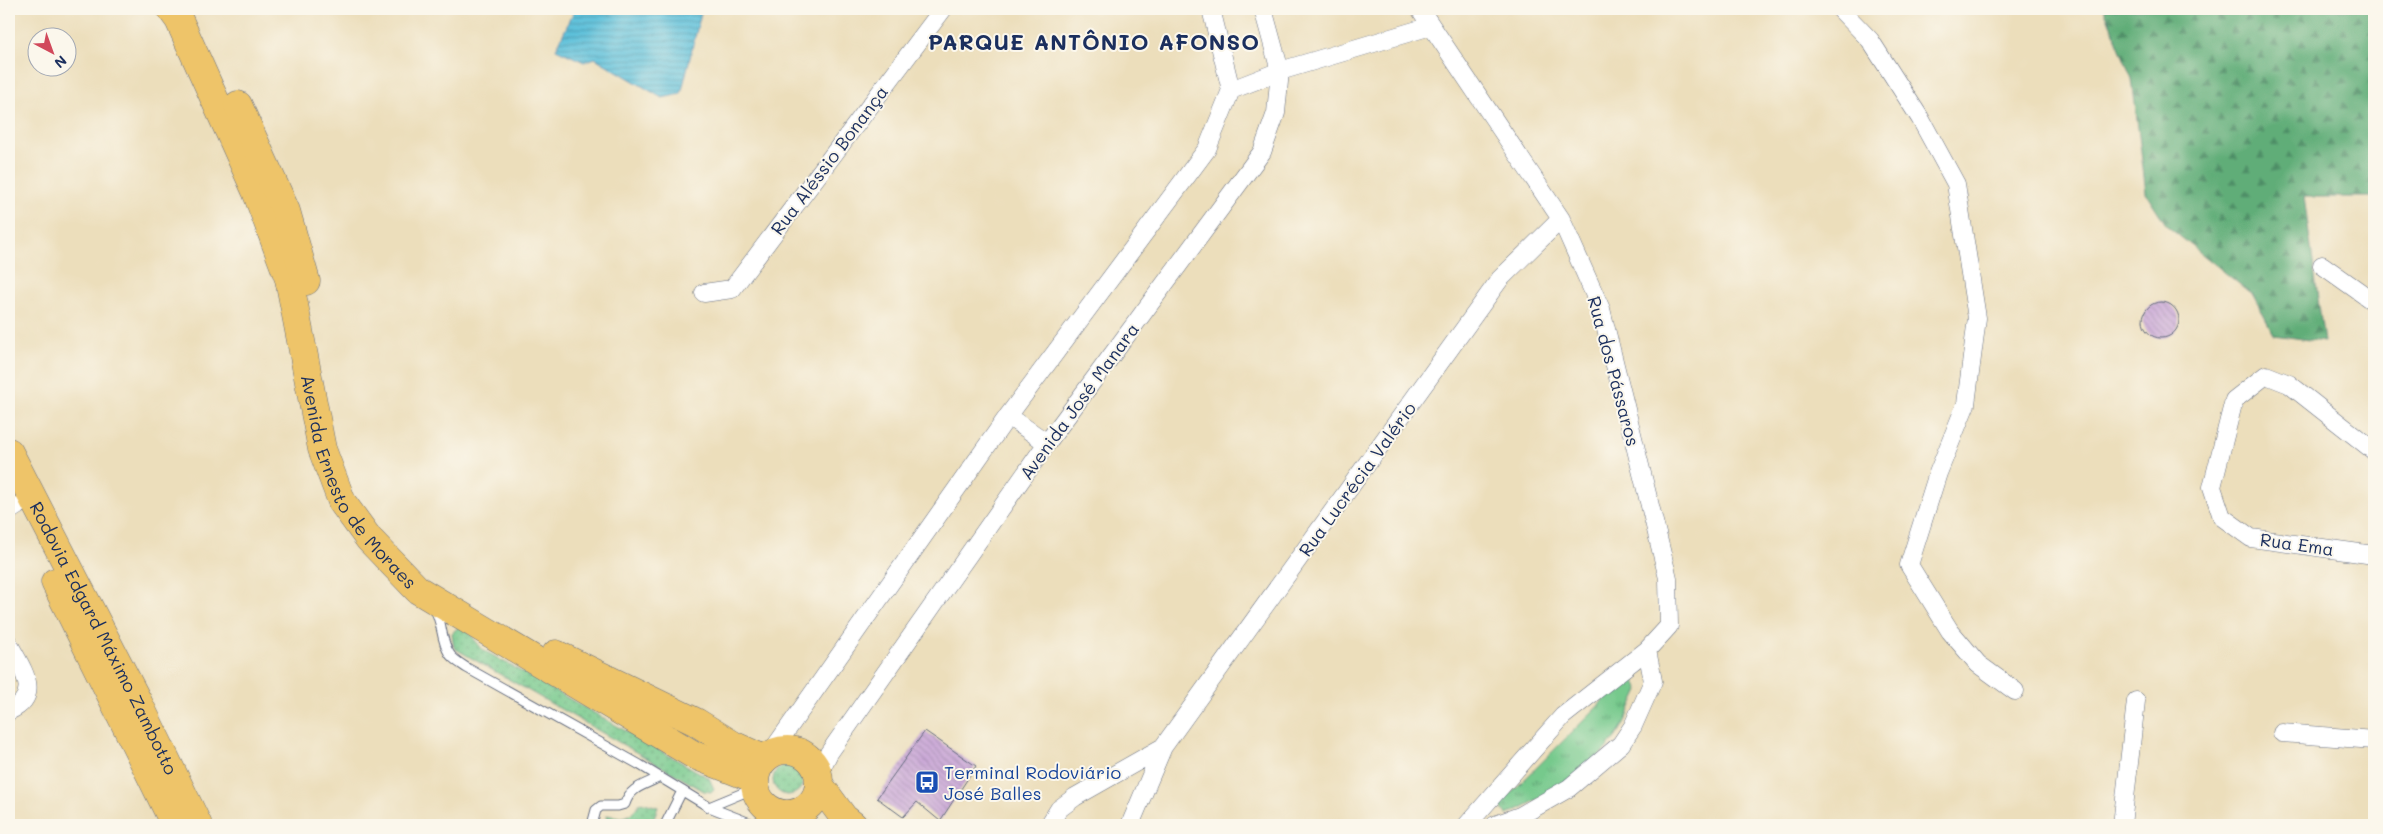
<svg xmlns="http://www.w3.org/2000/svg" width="2383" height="834" font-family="Mali,sans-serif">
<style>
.grass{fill:url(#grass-dots);stroke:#487c75}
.forest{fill:url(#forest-firs);stroke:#3e6e6b}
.park{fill:url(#park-tufts);stroke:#487c75}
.water{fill:url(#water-rules);stroke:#3c789c}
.building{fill:url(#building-back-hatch)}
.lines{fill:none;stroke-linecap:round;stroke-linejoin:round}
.lane-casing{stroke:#646c7f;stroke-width:11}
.street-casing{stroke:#646c7f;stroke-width:19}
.primary-casing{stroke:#646c7f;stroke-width:29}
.lane{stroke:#fff;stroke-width:9}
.street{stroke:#fff;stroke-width:18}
.primary{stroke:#eec469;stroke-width:28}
.labels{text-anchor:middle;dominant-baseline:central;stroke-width:4;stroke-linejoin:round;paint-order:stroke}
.street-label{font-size:18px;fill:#1b2f5e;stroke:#fbf7ec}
.transit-label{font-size:18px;fill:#164399;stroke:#fbf7ec;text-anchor:start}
.district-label{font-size:22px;font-weight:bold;letter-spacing:1px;fill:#1b2f5e;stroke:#fbf7ec}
</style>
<defs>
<pattern id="grass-dots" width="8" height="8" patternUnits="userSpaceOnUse" patternTransform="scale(1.25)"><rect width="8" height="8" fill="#76c98c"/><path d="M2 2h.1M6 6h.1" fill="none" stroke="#60a476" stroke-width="1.8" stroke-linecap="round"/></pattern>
<pattern id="forest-firs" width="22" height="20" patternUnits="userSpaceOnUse" patternTransform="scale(1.25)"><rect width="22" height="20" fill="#60ad78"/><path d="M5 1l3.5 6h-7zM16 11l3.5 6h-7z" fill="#4e8d66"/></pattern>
<pattern id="park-tufts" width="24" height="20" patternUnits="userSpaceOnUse" patternTransform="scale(1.25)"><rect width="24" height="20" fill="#76c98c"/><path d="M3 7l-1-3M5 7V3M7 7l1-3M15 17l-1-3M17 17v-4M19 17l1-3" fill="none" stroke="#60a476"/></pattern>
<pattern id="water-rules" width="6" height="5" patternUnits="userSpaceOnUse" patternTransform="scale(1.25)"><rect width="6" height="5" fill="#5cc0da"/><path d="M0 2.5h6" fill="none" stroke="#4b9cb4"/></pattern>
<pattern id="building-back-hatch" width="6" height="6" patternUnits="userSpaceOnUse" patternTransform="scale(1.25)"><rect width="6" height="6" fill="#c49ed4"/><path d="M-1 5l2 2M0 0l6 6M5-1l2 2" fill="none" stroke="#9e81af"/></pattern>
</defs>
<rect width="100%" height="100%" fill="#fbf7ec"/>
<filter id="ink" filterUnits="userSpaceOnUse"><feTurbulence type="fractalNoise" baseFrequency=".02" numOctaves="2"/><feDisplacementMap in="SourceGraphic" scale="10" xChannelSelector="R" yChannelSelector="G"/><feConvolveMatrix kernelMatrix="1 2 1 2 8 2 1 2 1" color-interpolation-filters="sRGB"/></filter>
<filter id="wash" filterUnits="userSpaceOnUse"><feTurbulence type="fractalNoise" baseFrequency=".0096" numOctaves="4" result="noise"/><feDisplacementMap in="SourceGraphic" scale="20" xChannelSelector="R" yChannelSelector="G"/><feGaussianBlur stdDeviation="1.12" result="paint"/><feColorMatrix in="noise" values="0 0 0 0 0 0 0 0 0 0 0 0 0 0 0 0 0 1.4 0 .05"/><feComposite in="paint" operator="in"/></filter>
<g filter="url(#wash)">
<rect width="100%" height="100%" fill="#ecdebb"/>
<!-- grass -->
<path class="grass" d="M462,624L483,650L709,778L714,789L711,792L704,791L454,648L452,633Z
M773 780a15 15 0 1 1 30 0a15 15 0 1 1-30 0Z
M641,802L658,807L651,825H605L607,815C627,820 629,817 641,802Z"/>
<!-- forest -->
<path class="forest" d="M2104,9H2374V197H2304L2324,342L2274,335L2253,295L2167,226L2146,193L2132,79Z"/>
<!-- park -->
<path class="park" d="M1630,670L1639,690C1632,703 1627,720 1619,732C1595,769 1546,796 1507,815L1499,805L1598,706Z"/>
<!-- water -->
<path class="water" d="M575,9H702L681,94L662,98L595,58L584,62L556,49Z"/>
<g id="blocks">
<!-- building -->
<path class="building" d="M2143 320a18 18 0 1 1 36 0a18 18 0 1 1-36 0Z
M925,731L976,766L940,821L917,802L903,817L877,798Z"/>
</g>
</g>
<g filter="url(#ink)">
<use href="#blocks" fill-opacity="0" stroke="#646c7f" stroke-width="1"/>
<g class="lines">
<!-- lane casing -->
<g class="lane-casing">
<path id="lane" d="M433,607C443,619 440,639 449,653C452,659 461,664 467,668L640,765L709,807L755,825
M709,807L755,788
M592,825L596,810L601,806H618L625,804C630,787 645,785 660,777
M665,825L682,791
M764,825L786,814"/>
</g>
<!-- street casing -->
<g class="street-casing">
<path id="street" d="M1420,9L1561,219L1601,309L1668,578L1669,626L1647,650L1563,716L1467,825
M1840,9L1870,40L1920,118L1956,184L1977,318L1966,404L1938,473L1909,565L1950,631L1978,664L2015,691
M1231,90L1280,71L1431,26
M2322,265L2374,302
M704,293L732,289L943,9
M1008,416L1047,443
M2374,451L2289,384L2266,375L2234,400L2212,487L2222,517L2251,538L2374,555
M9,511L17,506
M9,644C21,668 44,695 9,711
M2282,733L2374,740
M770,754L1008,416L1207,149L1231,90L1211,9
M818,775L829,753L1047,443L1262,152L1276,113L1280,71L1263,9
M1049,825L1059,809L1075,797L1163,747
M1130,825L1163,747L1500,279L1561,219
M1495,825L1520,816L1569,788L1621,744L1633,726L1653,681L1647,650
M2122,825L2136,701"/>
</g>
<!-- primary casing -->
<g class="primary-casing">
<g id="primary">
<path id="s1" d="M171,9L179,20L256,191L289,279L322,449L342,502L369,539L418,590L694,755L755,779"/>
<path d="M238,105L286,211L306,281"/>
<path id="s2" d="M9,452L139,704L198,825"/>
<path d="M55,582L175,825"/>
<path d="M556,654L696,722L733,745L764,759"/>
<circle cx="787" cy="782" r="32"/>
<path d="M819,784L844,818L853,825"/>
</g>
</g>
<!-- lane -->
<use href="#lane" class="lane"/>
<!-- street -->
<use href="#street" class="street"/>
<!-- primary -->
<use href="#primary" class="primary"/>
</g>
</g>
<!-- icons -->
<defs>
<g id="bus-square" transform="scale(1.25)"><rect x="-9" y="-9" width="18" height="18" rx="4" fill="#1a4fb4" stroke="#fbf7ec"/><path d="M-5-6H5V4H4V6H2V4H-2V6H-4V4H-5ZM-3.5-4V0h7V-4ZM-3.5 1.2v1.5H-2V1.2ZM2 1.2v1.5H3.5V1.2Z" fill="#fff"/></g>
</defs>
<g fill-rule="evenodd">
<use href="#bus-square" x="927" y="782"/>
</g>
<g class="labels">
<!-- street labels -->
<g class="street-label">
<text transform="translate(829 160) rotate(-53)">Rua Aléssio Bonança</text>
<text transform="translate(1614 371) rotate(75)">Rua dos Pássaros</text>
<text transform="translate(1079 401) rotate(-54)">Avenida José Manara</text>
<text stroke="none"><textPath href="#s1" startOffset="514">Avenida Ernesto de Moraes</textPath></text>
<text transform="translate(1357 479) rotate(-54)">Rua Lucrécia Valério</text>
<text transform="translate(2297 544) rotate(8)">Rua Ema</text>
<text stroke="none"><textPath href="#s2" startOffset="209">Rodovia Edgard Máximo Zambotto</textPath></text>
</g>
<!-- transit labels -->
<g class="transit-label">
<text x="944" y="772">Terminal Rodoviário<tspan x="944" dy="21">José Balles</tspan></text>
</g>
<!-- district labels -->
<g class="district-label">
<text x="1094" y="41">PARQUE ANTÔNIO AFONSO</text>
</g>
</g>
<!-- margin -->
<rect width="2383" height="834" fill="none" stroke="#fbf7ec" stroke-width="30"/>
<!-- north arrow -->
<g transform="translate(52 52) rotate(139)"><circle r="24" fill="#fbf7ec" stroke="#a1a7b3"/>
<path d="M0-4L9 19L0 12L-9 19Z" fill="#d1495b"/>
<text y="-8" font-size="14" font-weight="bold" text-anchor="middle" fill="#1b2f5e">N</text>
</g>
</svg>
